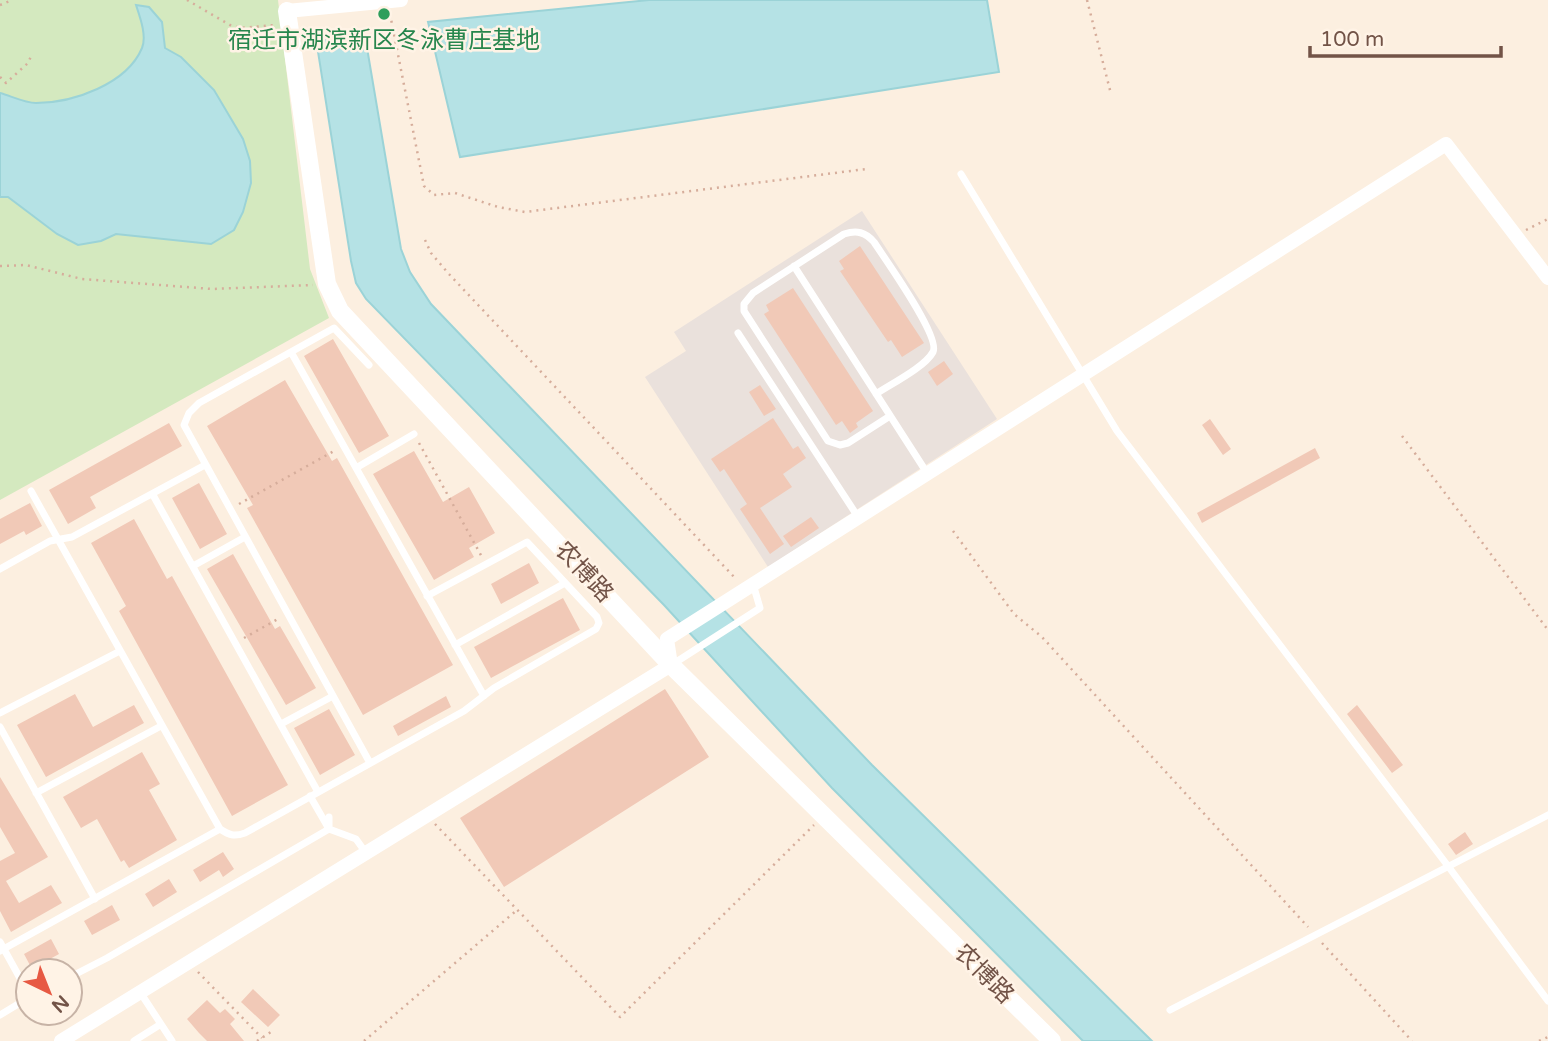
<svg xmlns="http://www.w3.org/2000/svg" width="1548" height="1041" font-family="'Varela Round','Noto Sans SC',sans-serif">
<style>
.industrial{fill:#eae1dc}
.green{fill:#d4e9bf}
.water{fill:#b5e2e5;stroke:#9bd3d7;stroke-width:2}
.building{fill:#f1c9b7}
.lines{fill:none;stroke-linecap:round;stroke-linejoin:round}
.path{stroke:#d6ad9b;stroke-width:2.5;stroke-dasharray:2 5;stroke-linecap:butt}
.service{stroke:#fff;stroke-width:7}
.minor{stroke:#fff;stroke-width:14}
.tertiary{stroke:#fff;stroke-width:18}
.leisure-dot{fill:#2e9e5b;stroke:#fff3e6;stroke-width:2.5}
.labels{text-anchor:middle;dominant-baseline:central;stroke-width:5;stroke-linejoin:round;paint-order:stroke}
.leisure-label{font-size:24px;fill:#27864d;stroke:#fff3e6}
.street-label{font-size:24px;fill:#725347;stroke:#fff3e6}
</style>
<rect width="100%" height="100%" fill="#fcefe0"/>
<!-- industrial -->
<path class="industrial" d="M862,211L997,419L768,567L645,377L686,351L674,332Z"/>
<!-- green -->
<path class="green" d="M0,0H278L310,269L329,318L0,500V197H8L28,210L101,241L116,234L211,244L250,161C238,123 200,66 164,48L162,22L137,6C141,17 147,36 142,48C125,85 74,103 36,103C25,103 11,96 0,93Z"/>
<!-- water -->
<path class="water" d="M649,0H987L999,72L460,157L428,22Z
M136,5L149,7L162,22L165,48L181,57L214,90L243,139L250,161L251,183L243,212L234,230L211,244L116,234L101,241L78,245L57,234L8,197H0V93C11,96 25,103 36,103C73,103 127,84 142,48C147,36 140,17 136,5Z
M365,36L401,249L410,272L431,304L872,765L1152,1041H1083L832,788L664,605L366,299L356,283L351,261L316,39Z"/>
<!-- building -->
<path class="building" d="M860,246L924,343L902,357L891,340L888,342L840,271L844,269L839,261Z
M793,288L873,411L856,423L858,427L850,433L842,421L836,425L764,314L769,311L766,305Z
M333,339L389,436L359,453L304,356Z
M944,361L953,374L937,386L928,372Z
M285,380L332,461L337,458L453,665L363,715L247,508L253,505L207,426Z
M760,385L776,409L764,416L749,392Z
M773,418L793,449L798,446L806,458L783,474L792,487L760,508L784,544L770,554L740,509L747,504L724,469L720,472L711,459Z
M1210,419L1231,449L1223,455L1202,425Z
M169,423L182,446L90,497L96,508L68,524L49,490Z
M1315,448L1320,458L1202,523L1197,513Z
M414,451L443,502L469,487L495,533L469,548L474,557L434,580L373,474Z
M199,483L227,534L200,549L172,498Z
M30,503L42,526L26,535L24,531L0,544V519Z
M811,517L819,528L791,547L783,536Z
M134,519L167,579L172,576L288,785L232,816L119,611L126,606L91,543Z
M233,554L275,629L280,626L316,688L286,705L207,569Z
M529,563L539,583L501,604L491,584Z
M563,598L580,630L491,678L474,647Z
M665,689L709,757L504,887L460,818Z
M75,694L93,727L134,705L144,723L46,777L17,725Z
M446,696L451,707L398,736L393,726Z
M1357,705L1403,765L1392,773L1347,714Z
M329,709L355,755L320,775L294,728Z
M142,752L160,784L149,790L177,840L129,868L124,860L121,862L97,819L81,828L63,797Z
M0,777L48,857L6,881L19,903L51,885L62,903L11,932L0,911V861L15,853L0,827Z
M1465,832L1473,844L1456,855L1448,844Z
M223,852L234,869L223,877L219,870L200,882L193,870Z
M169,879L177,892L153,907L145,894Z
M112,905L120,920L92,935L84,921Z
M51,939L59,954L32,969L24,954Z
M253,989L280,1015L268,1027L241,1002Z
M207,1000L220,1013L225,1009L235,1019L230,1024L244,1041H207L199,1033L187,1019Z"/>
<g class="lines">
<!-- path -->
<path class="path" d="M187,0L230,25L240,28L275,25
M1087,0L1111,94
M0,5L12,0
M390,14L424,186L434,195L455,193L498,207L525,212L866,169
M0,77L6,83L28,63L32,54
M1526,230L1548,219
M425,240L431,253L448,273L736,579
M0,266L26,265L82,279L212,289L313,285
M1402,436L1548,630
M419,443L482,557
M239,504L334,451
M953,531L1014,614L1042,637L1308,927
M244,638L278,619
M435,824L620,1017L814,825
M1322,943L1412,1041
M198,972L262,1038
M257,1041L274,1030
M364,1041L517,910
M1539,1041L1548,1037"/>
<!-- service -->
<path class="service" d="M961,174L1117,431L1448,866L1548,1001
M794,266L927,473
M738,333L858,517
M291,352L484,696
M369,365L334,328L199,403L189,413L184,425L370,763
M876,394C891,384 925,367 933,352C941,337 885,259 874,242C865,232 857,230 844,234L753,293L744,304V311L828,441L840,445L848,443L890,416
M356,468L414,434
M153,495L318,792
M193,566L245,537
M0,569L50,541L72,537L205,465
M455,645L565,583
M673,664L760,608L753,584
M0,713L120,651
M281,724L333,696
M0,727L95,899
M36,793L161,726
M310,796L329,829L356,839L366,853
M220,829C229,835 234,837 245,833L464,711L494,688L596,629L599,623L597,617L527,542L427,596
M0,942L21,980
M0,951L220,829L31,491
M70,977L107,958L329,829V817
M140,992L172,1041
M1170,1010L1548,815
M0,1015L28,998
M134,1041L161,1024"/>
<!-- minor -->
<path class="minor" d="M287,11L401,0
M61,1041L671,665L667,639L1446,144L1548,278"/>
<!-- tertiary -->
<path class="tertiary" d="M287,11L327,284L340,311L671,665L1052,1041"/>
</g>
<!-- markers -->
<circle class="leisure-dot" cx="384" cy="14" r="7"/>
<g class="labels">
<!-- leisure labels -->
<g class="leisure-label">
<text x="384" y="40">宿迁市湖滨新区冬泳曹庄基地</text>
</g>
<!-- street labels -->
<g class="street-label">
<text transform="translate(584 572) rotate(47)">农博路</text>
<text transform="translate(984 974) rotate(45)">农博路</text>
</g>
</g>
<!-- north arrow -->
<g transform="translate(49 992) rotate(137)"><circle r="33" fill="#fff3e6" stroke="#c7b3a6" stroke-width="2"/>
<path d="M0-5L12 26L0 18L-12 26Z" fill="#e75943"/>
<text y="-10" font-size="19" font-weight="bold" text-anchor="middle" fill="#725347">N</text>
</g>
<!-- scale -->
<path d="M1310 46v10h191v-10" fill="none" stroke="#725347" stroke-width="3.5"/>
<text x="1320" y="46" font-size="21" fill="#725347" stroke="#fff3e6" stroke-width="5" paint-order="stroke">100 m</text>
</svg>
